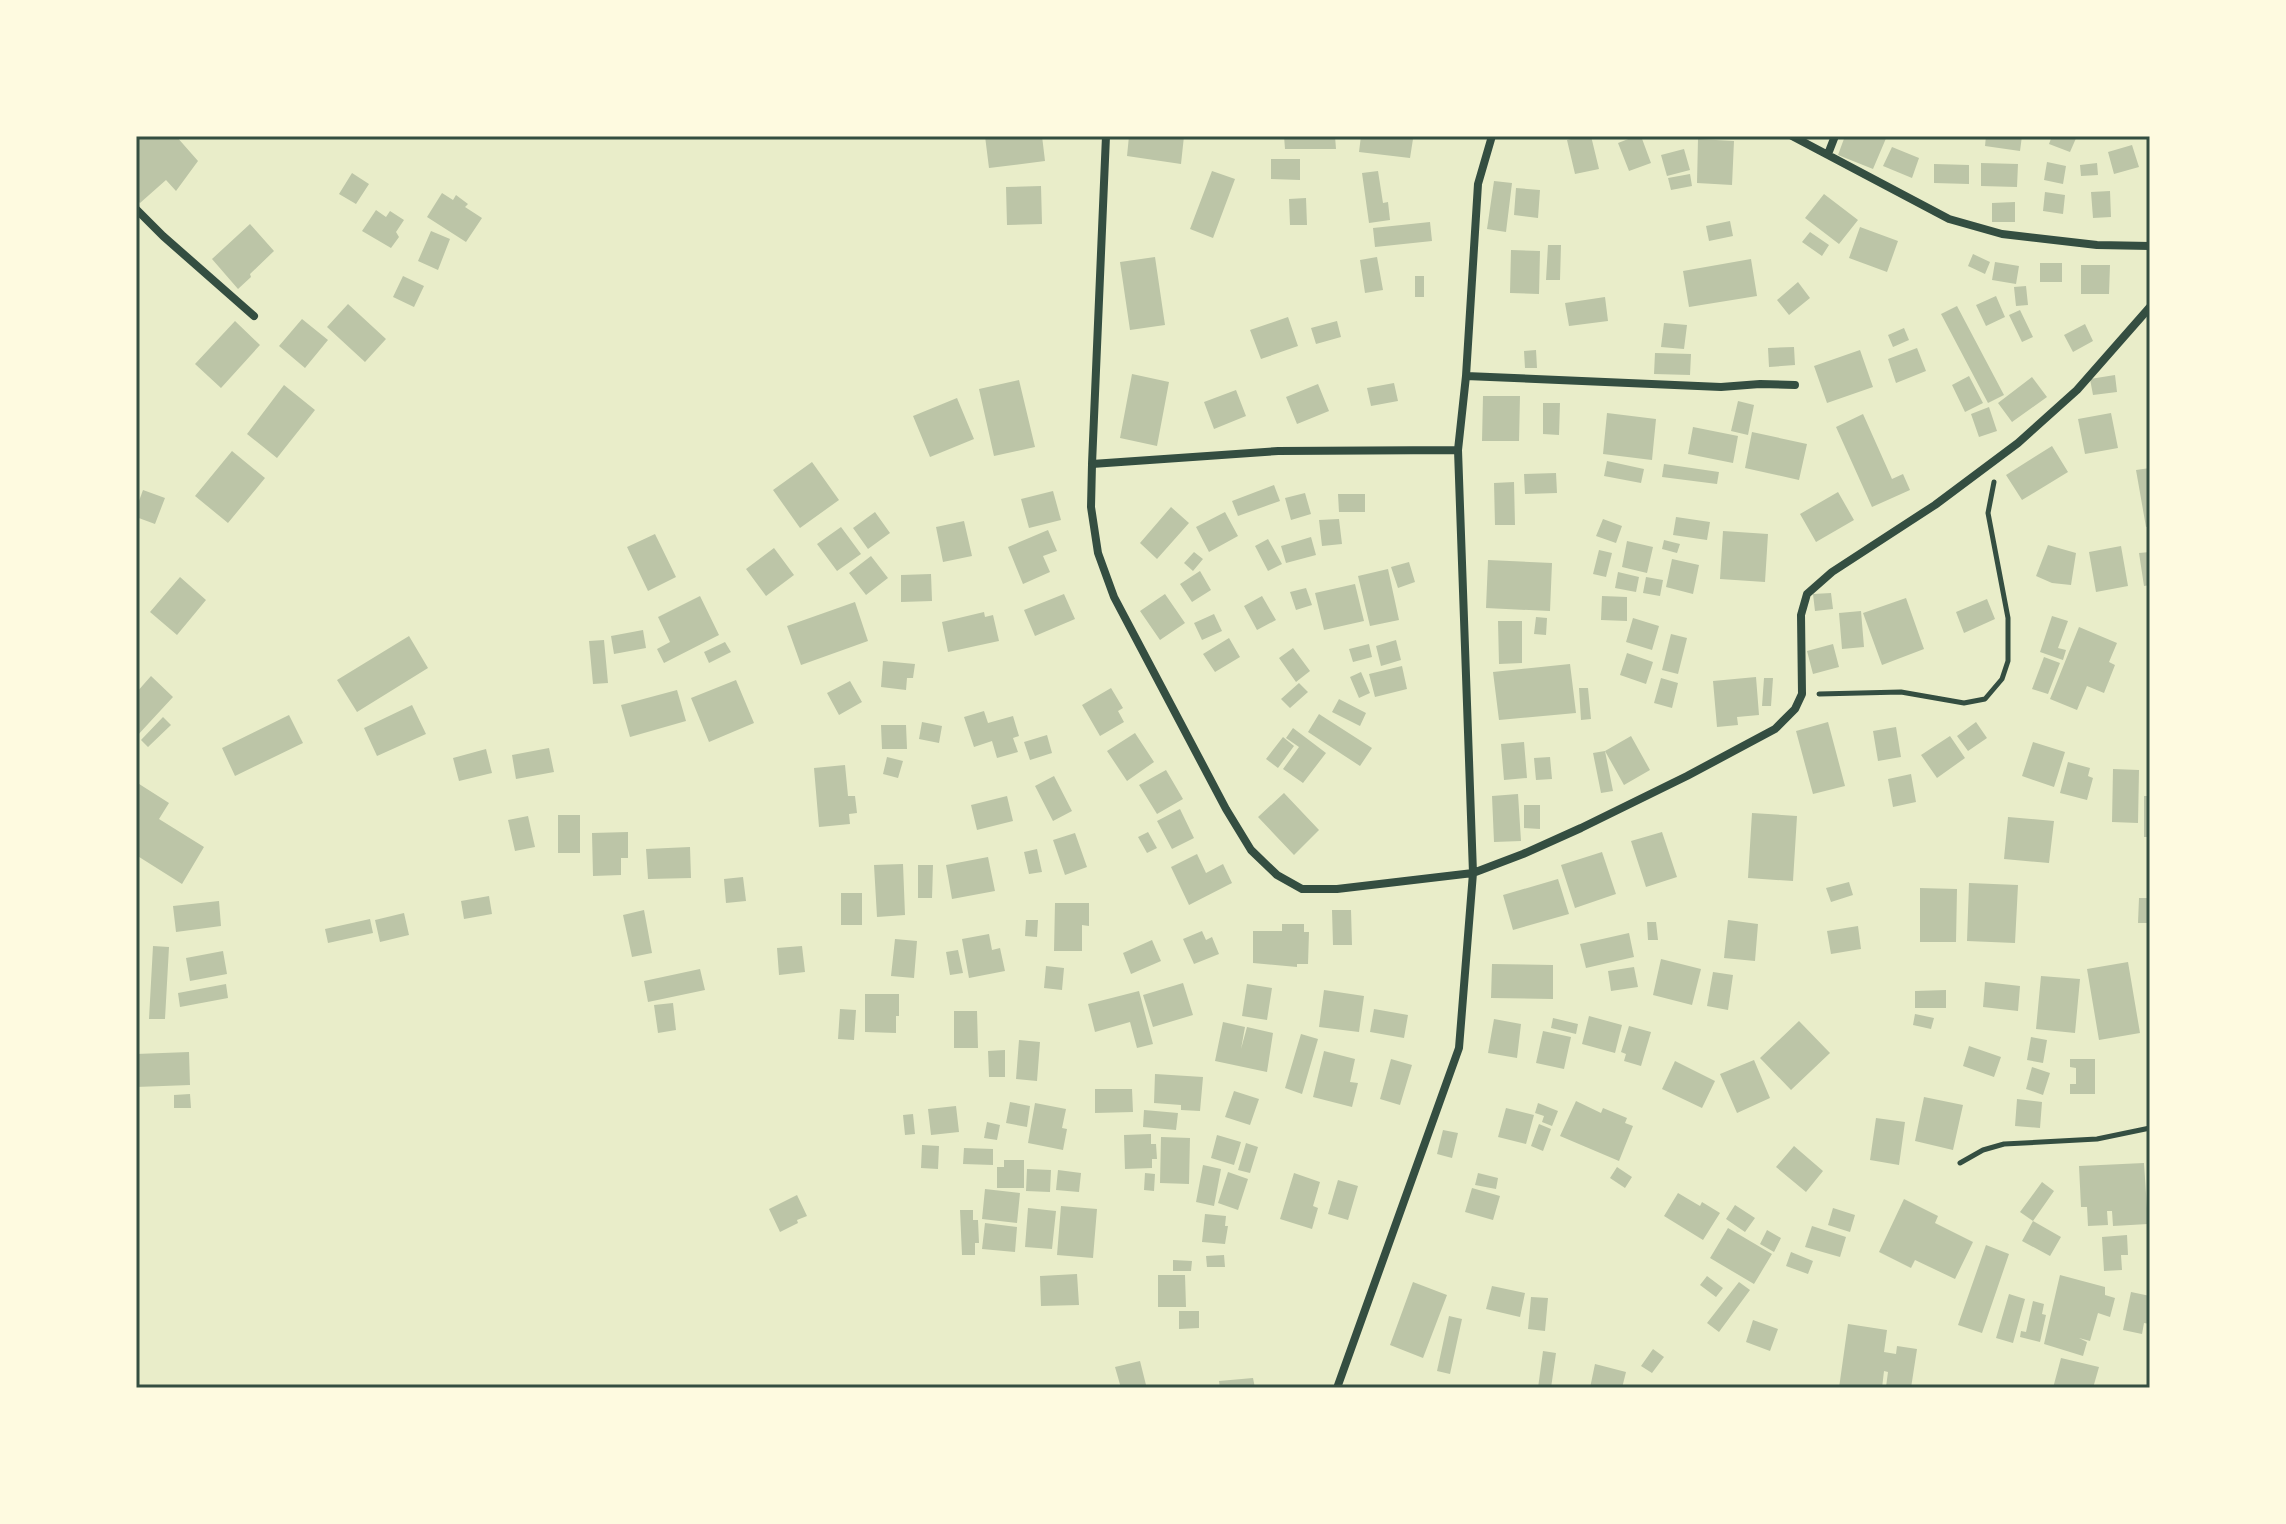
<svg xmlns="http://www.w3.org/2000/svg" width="2286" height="1524" font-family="'Exo 2',sans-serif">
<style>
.building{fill:#bcc5a7}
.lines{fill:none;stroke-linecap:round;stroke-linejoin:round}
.path{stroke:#344e41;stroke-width:5}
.minor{stroke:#344e41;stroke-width:8}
.neatline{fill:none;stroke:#344e41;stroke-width:3}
</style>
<rect width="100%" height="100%" fill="#e9edc9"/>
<!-- building -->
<path class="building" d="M136,136H176L198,161L176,191L166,180L140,203L136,199Z
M985,136H1042L1045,161L989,168Z
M1129,136H1184L1181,164L1127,156Z
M1284,136H1335L1336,149H1285Z
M1361,136H1408L1407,138L1413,139L1410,158L1359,152Z
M1583,136H1591L1599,169L1575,174L1567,140Z
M1636,136H1641L1651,163L1629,171L1618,143Z
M1845,136H1887L1873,169L1838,155Z
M1986,136H2022L2020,151L1985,146Z
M2052,136H2077L2070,152L2049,144Z
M1698,139L1734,141L1732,185L1697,183Z
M2132,145L2139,167L2114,174L2108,152Z
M1892,147L1919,158L1912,178L1883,166Z
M1684,149L1690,170L1667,176L1661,155Z
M1271,159H1300V180L1271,179Z
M2047,162L2066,166L2063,184L2044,180Z
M1981,163L2018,164L2017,187L1981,186Z
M2097,163L2098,175L2081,176L2080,165Z
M1934,164L1969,165V184L1934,183Z
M1212,171L1235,179L1213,238L1190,229Z
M1378,171L1383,203L1388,202L1390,220L1369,223L1362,173Z
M352,173L369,184L356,204L339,194Z
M1690,174L1692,186L1671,190L1668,178Z
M1494,181L1512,183L1506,232L1487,229Z
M1041,186L1042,224L1007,225L1006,187Z
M1516,188L1540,190L1538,218L1514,215Z
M2110,191L2111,217L2093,218L2091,192Z
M2045,192L2065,195L2063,214L2043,211Z
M442,193L453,200L456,195L468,204L465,207L482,218L466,242L427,217Z
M1824,194L1858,220L1839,244L1805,218Z
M1306,198L1307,225H1290L1289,199Z
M2015,202V222H1992V203Z
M376,210L386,217L390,211L404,220L396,232L399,237L391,248L362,231Z
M1730,221L1733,236L1709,241L1706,226Z
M1430,222L1432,241L1375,247L1373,228Z
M250,224L274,251L250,274L251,277L238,289L212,259Z
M1860,227L1898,241L1887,272L1849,258Z
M431,231L450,239L438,270L418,261Z
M1810,232L1829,245L1822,256L1802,242Z
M1548,245H1561L1560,280H1546Z
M1511,250L1540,251L1539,294L1510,293Z
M1973,254L1990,262L1985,274L1968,266Z
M1155,257L1165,325L1130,330L1120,262Z
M1377,257L1383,290L1365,293L1360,260Z
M1751,259L1757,296L1689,307L1683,271Z
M1995,262L2019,266L2016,284L1992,280Z
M2040,263H2062V282H2040Z
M2081,265H2110L2109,294H2081Z
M403,276L424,286L414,307L393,297Z
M1415,276H1424V297H1415Z
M1798,282L1810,298L1789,315L1777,300Z
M2026,286L2028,305L2016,306L2014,287Z
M1996,296L2005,317L1986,326L1976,305Z
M1605,297L1608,321L1569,326L1565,303Z
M348,304L386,339L365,362L327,327Z
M1957,306L2004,395L1988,403L1941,314Z
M2020,310L2033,337L2022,342L2009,315Z
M1288,317L1298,346L1261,359L1250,330Z
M302,319L328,340L305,368L279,346Z
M235,321L260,345L221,388L195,364Z
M1337,321L1341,337L1316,344L1311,328Z
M1664,323L1687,325L1684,349L1661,347Z
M2085,324L2093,341L2073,352L2064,335Z
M1904,328L1909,340L1893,347L1888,335Z
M1794,347L1795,365L1769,367L1768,348Z
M1917,348L1926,371L1896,383L1888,359Z
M1536,350L1537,368H1525L1524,351Z
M1860,350L1873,387L1827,403L1814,366Z
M1655,353L1691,354L1690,375L1654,374Z
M1132,374L1169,382L1157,446L1120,438Z
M2115,375L2117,392L2093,395L2090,379Z
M1969,376L1983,403L1965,412L1952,385Z
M2032,377L2047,397L2012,422L1998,403Z
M1019,380L1035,447L994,456L979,389Z
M1394,383L1398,401L1371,406L1367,388Z
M1318,384L1329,411L1297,424L1286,397Z
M284,385L315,410L277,458L247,434Z
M1236,390L1246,416L1214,429L1204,402Z
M1483,396H1520L1519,441H1482Z
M957,398L974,439L930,457L913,416Z
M1738,401L1754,405L1748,435L1731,431Z
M1543,403H1560L1559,435L1543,434Z
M1989,407L1997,431L1979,437L1971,414Z
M1607,413L1656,419L1652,460L1603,454Z
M2111,413L2118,448L2085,454L2078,419Z
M1863,414L1892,479L1903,474L1910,490L1872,507L1836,427Z
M1693,427L1738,436L1733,463L1688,454Z
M1752,432L1807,444L1799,480L1745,468Z
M2052,446L2068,472L2022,500L2006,475Z
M232,451L265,478L228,523L195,496Z
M1607,461L1644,469L1641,483L1604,476Z
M812,462L839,500L800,528L773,490Z
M1664,464L1719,472L1717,484L1662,477Z
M2150,468V526L2146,527L2136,470Z
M1556,473L1557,493L1525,494L1524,474Z
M1514,482L1515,525H1495L1494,483Z
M1274,485L1280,501L1238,516L1232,501Z
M143,490L165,498L155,524L136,517V509Z
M1053,491L1061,520L1029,528L1021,499Z
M1838,492L1854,520L1816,542L1800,514Z
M1305,493L1311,514L1291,520L1285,498Z
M1338,494H1365V512H1339Z
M1171,507L1189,523L1157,559L1140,543Z
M875,512L890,533L868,549L853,528Z
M1225,512L1238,536L1209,552L1196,527Z
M1676,517L1710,522L1707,540L1673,535Z
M1339,519L1342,544L1322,546L1319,520Z
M1603,519L1622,526L1616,543L1596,536Z
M964,521L972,556L943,562L936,527Z
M841,527L861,554L837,571L817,544Z
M1048,530L1057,551L1043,556L1050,572L1023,584L1008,547Z
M1723,531L1768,534L1765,582L1720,579Z
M655,534L676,577L648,591L627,547Z
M1311,537L1316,555L1286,563L1281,546Z
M1268,539L1282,564L1268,571L1255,546Z
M1664,540L1680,544L1677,553L1662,549Z
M1627,541L1653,547L1647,573L1622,567Z
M2048,545L2076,553L2071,585L2052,583L2036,576Z
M2121,546L2128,586L2096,592L2089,552Z
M774,548L794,575L766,596L746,569Z
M1599,550L1612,553L1606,577L1593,574Z
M1194,552L1203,559L1193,571L1184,563Z
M2150,552V585L2144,586L2139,553Z
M871,556L888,578L866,595L849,573Z
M1672,559L1699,565L1693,594L1666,587Z
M1488,560L1552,563L1550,611L1486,608Z
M1409,562L1415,582L1398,588L1391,567Z
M1388,569L1399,620L1370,626L1358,576Z
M1200,571L1211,590L1192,602L1180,584Z
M1618,572L1639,577L1636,592L1615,588Z
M931,574L932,601L901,602V575Z
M180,577L206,600L177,635L150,612Z
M1646,577L1663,580L1660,596L1643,593Z
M1355,584L1364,621L1324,630L1315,593Z
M1306,588L1312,605L1296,610L1290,592Z
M1831,593L1833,609L1815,611L1813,594Z
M1064,594L1075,619L1035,636L1024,610Z
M1165,594L1185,623L1160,640L1140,611Z
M700,596L719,635L664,663L657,649L670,642L658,617Z
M1262,596L1276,620L1257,630L1244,606Z
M1602,596L1627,597V621L1601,620Z
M1906,598L1924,649L1882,665L1863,613Z
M1987,599L1995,619L1964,633L1956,612Z
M855,602L868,641L801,665L787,626Z
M1861,611L1864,647L1842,649L1839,613Z
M984,612L985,617L993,615L999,641L948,652L942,622Z
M1214,614L1222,631L1202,640L1194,623Z
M2052,616L2068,621L2058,648L2066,650L2063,660L2040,652Z
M1536,617L1547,618L1546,635L1534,634Z
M1633,618L1659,626L1652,650L1626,642Z
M1498,621H1522V663L1499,664Z
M2079,627L2117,643L2109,662L2115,665L2104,693L2087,686L2077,710L2050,699Z
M643,630L646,648L614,654L611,636Z
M1671,634L1687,638L1678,674L1662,670Z
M409,636L428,668L357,712L337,680Z
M1229,638L1240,657L1215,672L1203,654Z
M604,640L608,683L593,684L589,641Z
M1396,640L1401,660L1381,666L1376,646Z
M725,642L731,652L709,663L704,652Z
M1369,644L1372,657L1353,662L1349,649Z
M1833,644L1839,667L1813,674L1807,651Z
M1293,648L1310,671L1296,682L1279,658Z
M1627,653L1653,662L1646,684L1620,675Z
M2044,657L2060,663L2048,694L2032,689Z
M883,661L915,664L913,678H907L906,690L881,687Z
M1570,664L1576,713L1499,720L1493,672Z
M1402,666L1407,689L1375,697L1369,674Z
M1361,672L1370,693L1359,698L1350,677Z
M151,676L173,697L136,737V693Z
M1756,677L1759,715L1737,717L1738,725L1717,727L1713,681Z
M1661,678L1678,683L1672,708L1654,703Z
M1764,678H1773L1771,706H1762Z
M736,680L754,723L709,742L691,698Z
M850,681L862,702L839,715L827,693Z
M1299,683L1308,692L1290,708L1281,699Z
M1111,688L1123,708L1118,711L1124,722L1100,736L1082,705Z
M1579,688H1588L1591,719L1581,720Z
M677,690L686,721L630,737L621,705Z
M1339,699L1366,713L1360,726L1332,712Z
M412,705L426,734L377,756L364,728Z
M984,711L988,723L1013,716L1019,736L1013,738L1018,752L997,758L992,741L974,747L964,717Z
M1319,714L1372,748L1360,766L1308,732Z
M289,715L303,743L235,776L222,748Z
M163,717L171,725L148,747L141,740Z
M922,722L942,726L939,743L919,739Z
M1828,722L1845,786L1813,794L1796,731Z
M1976,722L1987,738L1968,751L1957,736Z
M881,725H906L907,749H882Z
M1896,727L1901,757L1878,761L1873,731Z
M1293,728L1326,753L1303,783L1283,769L1299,747L1286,738Z
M1135,733L1154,762L1127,781L1107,751Z
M1047,735L1052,753L1030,760L1024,742Z
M1631,736L1650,770L1624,785L1605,751L1613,791L1601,793L1593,753L1605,751Z
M1950,736L1965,758L1937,778L1921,755Z
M1283,737L1294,746L1278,768L1266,759Z
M1524,742L1527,778L1504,780L1501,744Z
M2033,742L2065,752L2054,787L2022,776Z
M549,748L554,772L516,779L512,755Z
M486,749L492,773L459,781L453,758Z
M887,757L903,761L898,778L883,774Z
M1550,757L1552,779L1536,780L1534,758Z
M2068,762L2090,768L2088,776L2093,778L2087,800L2060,793Z
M845,765L848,796H855L857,813L849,814L850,824L819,827L814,768Z
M2113,769L2139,770L2138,823L2112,822Z
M1166,770L1183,799L1157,814L1139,785Z
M1911,774L1916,802L1893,807L1888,779Z
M1054,776L1072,811L1053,821L1035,786Z
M136,782L169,803L159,819L204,847L182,884L136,855Z
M1284,793L1319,830L1294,855L1258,817Z
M1518,794L1521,841L1494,842L1492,796Z
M1007,796L1013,821L977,830L971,805Z
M2144,796H2150V837H2144Z
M1524,805H1540V829L1524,828Z
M1180,809L1194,838L1172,849L1157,821Z
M1752,813L1797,816L1793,881L1748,878Z
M558,815H580V853H558Z
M528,816L535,847L515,851L508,820Z
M2008,817L2054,821L2049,863L2004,859Z
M628,832V858H621V875L593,876L592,833Z
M1148,832L1157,848L1147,853L1138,837Z
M1662,832L1677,877L1646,887L1631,841Z
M1075,833L1087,867L1065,875L1053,840Z
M690,847L691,878L648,879L646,849Z
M1037,849L1042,872L1029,874L1024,852Z
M1602,852L1616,894L1575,908L1561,865Z
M1197,854L1206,873L1223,864L1232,883L1189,905L1171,867Z
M988,857L995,891L952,899L946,865Z
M903,864L905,915L877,917L874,865Z
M918,865H933L932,898H918Z
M743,877L746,901L726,903L724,879Z
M1558,879L1569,914L1513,930L1503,895Z
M1849,882L1853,895L1831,902L1826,888Z
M1969,883L2018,885L2015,943L1967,941Z
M1920,888L1957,889L1956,942H1920Z
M841,893H862V925H841Z
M489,896L492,914L464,919L461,901Z
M2139,898H2150V923H2138Z
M219,901L221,926L176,932L173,906Z
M1055,903H1089V926L1082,925V951H1054Z
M644,910L652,953L632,957L623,915Z
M1332,910H1351L1352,945H1333Z
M404,913L409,935L380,942L375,920Z
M370,919L373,933L328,943L325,929Z
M1026,920H1038L1037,937L1025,936Z
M1728,920L1758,924L1755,961L1724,958Z
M1647,922H1656L1658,940H1648Z
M1282,924H1304V932H1309L1308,964H1297V967L1253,963V931H1282Z
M1858,926L1861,949L1831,954L1827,931Z
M1202,931L1206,940L1212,937L1219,954L1194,964L1183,939Z
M1629,933L1634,957L1586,968L1580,944Z
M989,934L992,950L1000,948L1005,971L969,978L962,939Z
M895,939L917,941L914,978L891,976Z
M1152,940L1161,961L1131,974L1123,953Z
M153,946L169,947L165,1019H149Z
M802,946L805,972L779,975L777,948Z
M958,950L963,973L950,975L946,952Z
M223,951L227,974L190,981L186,958Z
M1661,959L1701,969L1692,1005L1653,995Z
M2128,962L2140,1033L2099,1040L2087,969Z
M1492,964L1553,965V999L1491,998Z
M1046,966L1064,968L1062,990L1044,988Z
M1634,967L1638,987L1611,991L1608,971Z
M700,969L705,990L648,1002L644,981Z
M1713,972L1733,975L1728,1010L1707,1006Z
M2041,976L2080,979L2075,1033L2036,1029Z
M1985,982L2020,986L2018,1011L1983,1007Z
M1183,983L1193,1015L1153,1027L1143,995Z
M226,984L228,998L180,1007L178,993Z
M1247,984L1272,988L1267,1020L1242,1016Z
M1324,990L1364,996L1359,1032L1319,1027Z
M1946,990V1008H1915V991Z
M1139,991L1153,1044L1137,1048L1130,1022L1095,1032L1088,1004Z
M865,994H899V1016H896V1033L865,1032Z
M673,1003L676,1030L658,1033L654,1005Z
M840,1009L856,1010L854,1040L838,1039Z
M1374,1009L1408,1015L1404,1038L1370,1032Z
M954,1011H977L978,1048H954Z
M1915,1014L1934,1018L1931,1029L1913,1025Z
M1589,1016L1622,1025L1615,1053L1582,1044Z
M1553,1018L1578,1024L1576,1034L1551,1028Z
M1494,1019L1521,1024L1517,1058L1488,1053Z
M1799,1021L1830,1053L1791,1090L1760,1058Z
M1223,1022L1245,1027L1241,1049L1247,1027L1273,1033L1267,1072L1215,1061Z
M1629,1026L1651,1032L1641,1066L1624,1061L1626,1054L1621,1052Z
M1543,1031L1571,1037L1564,1069L1536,1063Z
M1301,1034L1318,1039L1302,1094L1285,1088Z
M2031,1037L2047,1040L2043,1063L2027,1060Z
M1019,1040L1040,1042L1037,1081L1016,1079Z
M1969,1046L2001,1057L1994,1077L1963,1066Z
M1005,1050V1077H989L988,1051Z
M1324,1051L1355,1059L1350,1082L1358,1083L1352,1107L1313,1097Z
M189,1052L190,1085L136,1087V1054Z
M1391,1059L1412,1065L1400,1105L1380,1099Z
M2070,1059H2095V1094H2070V1084H2076V1068L2070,1067Z
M1754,1060L1770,1098L1737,1113L1720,1074Z
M1675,1061L1715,1081L1702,1108L1662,1089Z
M2032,1067L2050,1073L2043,1095L2026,1089Z
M1155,1074L1203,1077L1200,1111L1181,1110V1105L1154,1103Z
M1095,1089H1132L1133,1112L1095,1113Z
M1234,1091L1259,1099L1250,1125L1225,1117Z
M190,1094L191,1108H174V1095Z
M1924,1097L1963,1105L1953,1150L1915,1141Z
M2017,1099L2042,1102L2040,1128L2015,1126Z
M1576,1101L1601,1113L1603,1108L1627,1118L1625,1123L1633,1126L1619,1161L1560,1136Z
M1010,1102L1030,1106L1027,1127L1006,1123Z
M1035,1103L1066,1109L1062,1128L1067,1129L1063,1150L1028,1143Z
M1538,1103L1558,1111L1552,1126L1542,1122L1544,1116L1535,1113Z
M956,1106L959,1132L931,1135L928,1109Z
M1506,1108L1534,1115L1526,1144L1498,1137Z
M1144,1110L1178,1113L1176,1130L1143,1127Z
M913,1114L915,1134L905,1135L903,1115Z
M1876,1118L1905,1122L1899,1165L1870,1160Z
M987,1122L1000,1125L997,1140L984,1138Z
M1539,1124L1551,1129L1543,1151L1531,1146Z
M1443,1130L1458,1133L1452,1158L1437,1154Z
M1151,1134V1144H1156L1157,1159H1152V1168L1125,1169L1124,1135Z
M1217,1135L1241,1142L1234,1165L1211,1158Z
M1161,1137L1190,1138L1189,1184L1160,1183Z
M1246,1143L1258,1147L1250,1173L1238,1170Z
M922,1145L939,1146L938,1169L921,1168Z
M1794,1146L1823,1171L1806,1192L1776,1167Z
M964,1148L993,1149V1165L963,1164Z
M1004,1160H1024V1188H997V1167H1004Z
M2144,1163L2148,1224L2113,1226L2112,1211H2107L2108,1225L2088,1226L2087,1207H2081L2079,1166Z
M1203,1165L1221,1169L1214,1206L1196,1202Z
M1617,1167L1632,1177L1625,1188L1610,1178Z
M1027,1169L1051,1170L1050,1192L1026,1191Z
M1058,1170L1081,1173L1079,1192L1056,1190Z
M1228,1172L1248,1179L1238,1210L1218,1203Z
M1145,1173L1155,1174L1154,1191L1144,1190Z
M1294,1173L1320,1182L1313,1206L1318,1208L1312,1229L1280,1219Z
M1478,1173L1498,1178L1496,1189L1475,1185Z
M1338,1180L1358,1186L1348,1220L1328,1214Z
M2042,1182L2054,1191L2033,1221L2020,1212Z
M1472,1188L1500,1196L1493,1220L1465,1212Z
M985,1189L1020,1193L1017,1223L982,1219Z
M1678,1193L1700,1206L1702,1202L1720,1213L1703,1240L1664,1216Z
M797,1195L807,1216L797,1220L798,1223L780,1232L769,1209Z
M1904,1199L1938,1216L1935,1223L1973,1242L1955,1279L1915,1260L1911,1268L1879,1252Z
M1735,1205L1755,1218L1745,1232L1726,1219Z
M1061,1206L1097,1209L1093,1258L1057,1255Z
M1028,1208L1056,1211L1052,1249L1025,1247Z
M1833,1208L1855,1215L1850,1232L1828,1225Z
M960,1210H973V1220H978L979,1243H975V1255H962Z
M1205,1214L1226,1216L1225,1226H1228L1225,1244L1202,1242Z
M2033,1221L2061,1237L2050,1256L2022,1241Z
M985,1223L1017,1227L1015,1252L982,1249Z
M1812,1226L1846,1237L1840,1257L1805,1247Z
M1728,1228L1772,1254L1754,1284L1710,1258Z
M1767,1230L1781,1238L1774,1252L1760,1244Z
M2127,1235L2128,1255H2121L2122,1270L2104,1271L2102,1237Z
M1986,1245L2009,1254L1982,1333L1958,1325Z
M1791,1252L1813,1261L1808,1274L1786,1266Z
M1224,1255L1225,1267H1207L1206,1256Z
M1173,1260L1192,1261L1191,1271H1173Z
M1077,1274L1079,1305L1041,1306L1040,1276Z
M1158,1275H1185L1186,1307H1158Z
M2060,1275L2105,1287V1295L2115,1298L2110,1317L2098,1313L2090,1341L2079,1338L2087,1342L2083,1356L2044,1344Z
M1707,1276L1723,1288L1716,1297L1700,1285Z
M1413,1282L1447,1295L1423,1358L1390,1345Z
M1739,1282L1750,1290L1719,1332L1707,1323Z
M1492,1286L1525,1293L1520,1317L1486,1309Z
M2131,1292L2150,1296V1324L2144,1323L2142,1334L2123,1330Z
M2009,1294L2025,1299L2013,1343L1996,1338Z
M1531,1297L1548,1298L1545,1331L1528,1329Z
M2033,1301L2044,1304L2042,1314L2046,1315L2040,1342L2020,1337L2021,1331L2026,1332Z
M1179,1311H1199V1328L1179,1329Z
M1449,1316L1462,1319L1450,1374L1437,1371Z
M1753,1320L1778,1329L1770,1351L1746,1342Z
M1848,1324L1887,1330L1884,1352L1896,1354L1897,1346L1917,1349L1911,1388L1886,1387L1888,1372L1884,1371L1882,1388H1839Z
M1653,1349L1664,1357L1652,1373L1641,1366Z
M1543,1351L1556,1353L1551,1388H1538Z
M2061,1358L2099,1367L2093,1388H2053Z
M1140,1361L1146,1385L1121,1388L1115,1367Z
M1595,1364L1626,1372L1622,1388H1590Z
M1253,1378L1255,1388H1220L1219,1381Z"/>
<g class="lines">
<!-- path -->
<path class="path" d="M1819,694L1901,692L1964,703L1985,699L2002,679L2008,661V618L1988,513L1994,482
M1960,1163L1983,1150L2004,1144L2097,1139L2150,1128"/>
<!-- minor -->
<path class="minor" d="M1106,136L1092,464L1278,451L1458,450
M1792,136L1949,219L2002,234L2097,245L2150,246
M1828,154L1835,136
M136,209L163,236L254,316
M1466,376L1721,387L1760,384L1795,385
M1092,464L1091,507L1098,553L1114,597L1226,809L1251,850L1277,875L1302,889H1337L1473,873L1523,854L1581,828L1687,776L1775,729L1795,709L1802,694L1801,615L1807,594L1832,572L1935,505L2018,443L2077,390L2150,307
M1337,1388L1459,1048L1473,873L1458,450L1466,376L1478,184L1492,136"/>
</g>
<!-- border -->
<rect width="2286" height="1524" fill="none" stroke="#fefae0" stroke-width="276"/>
<rect x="138" y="138" width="2010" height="1248" class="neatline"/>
</svg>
